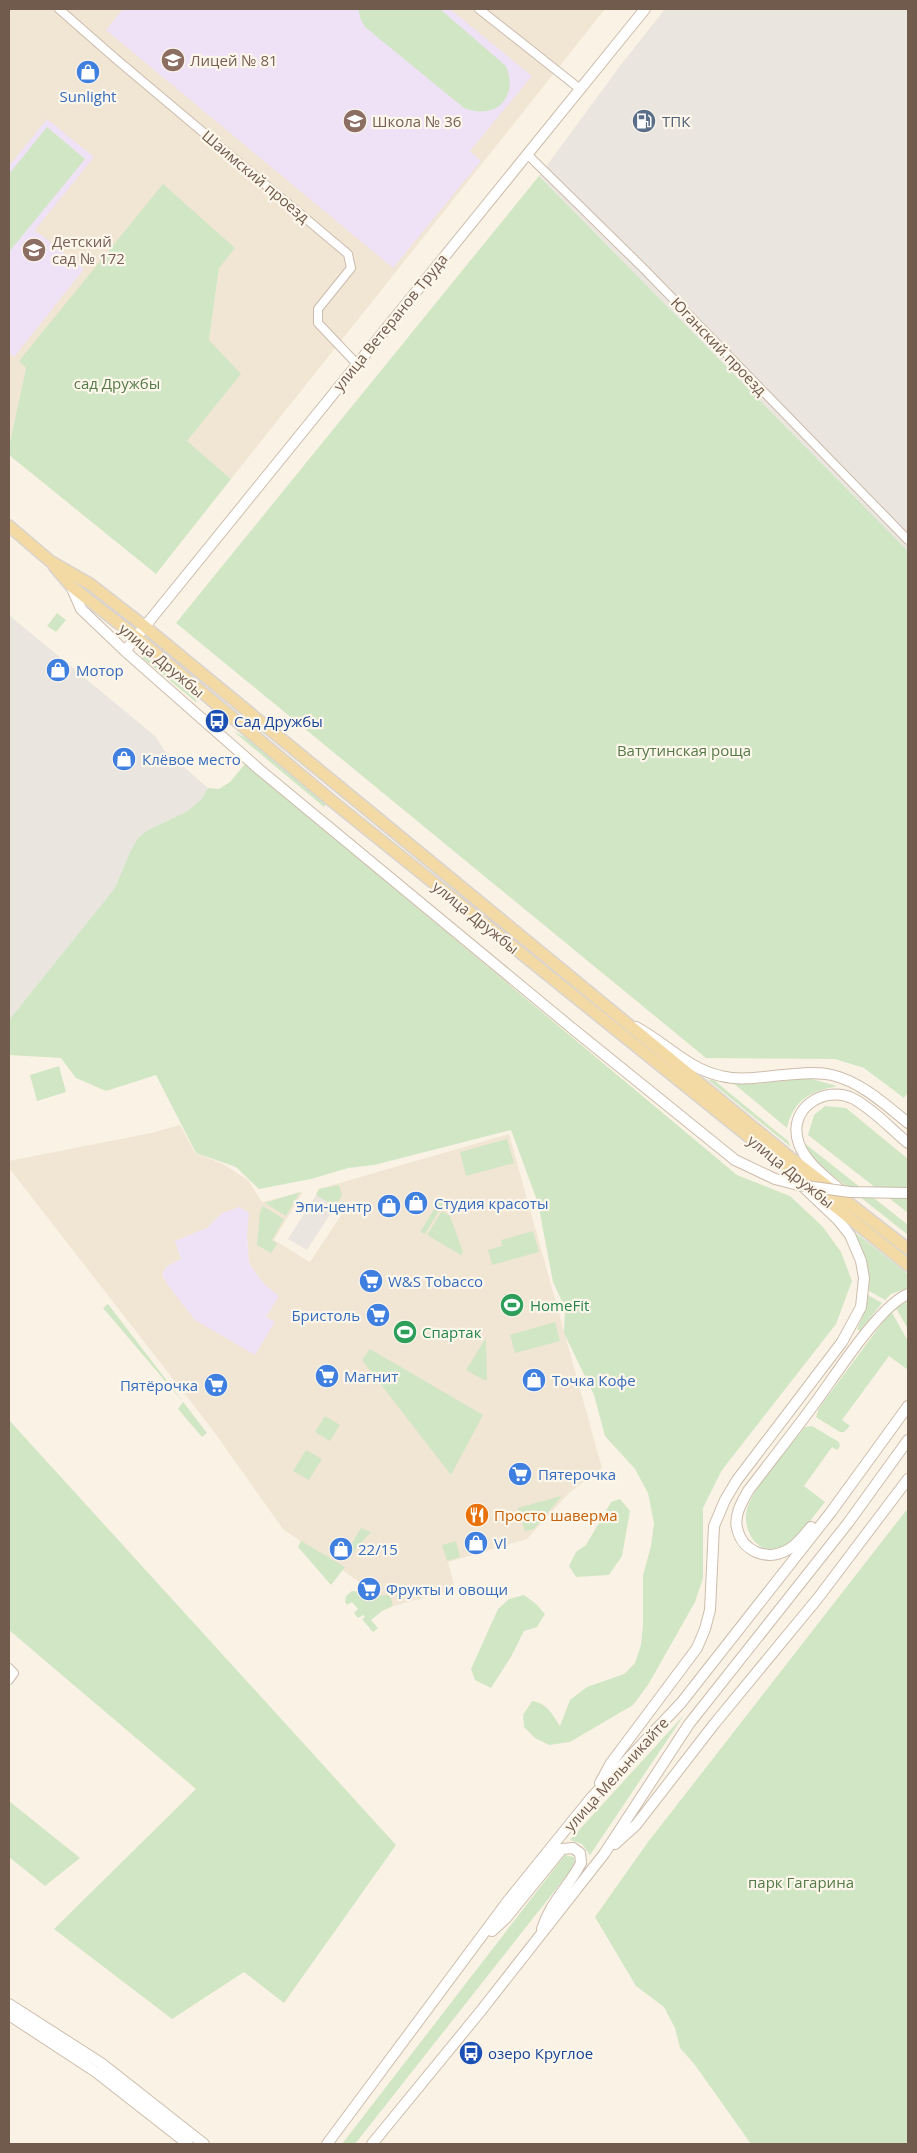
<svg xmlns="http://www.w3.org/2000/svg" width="917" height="2153" font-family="'Open Sans',sans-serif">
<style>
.residential{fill:#f1e5d4;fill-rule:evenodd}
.industrial{fill:#eae5df}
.education{fill:#f0e2f6}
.green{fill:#d1e6c5}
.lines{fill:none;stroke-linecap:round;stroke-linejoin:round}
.minor-casing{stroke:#cbbbac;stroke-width:10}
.secondary-casing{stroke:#cdbcab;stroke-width:12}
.primary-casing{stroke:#dad4d1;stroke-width:14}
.minor{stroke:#fff;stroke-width:8}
.secondary{stroke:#fff;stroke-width:10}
.primary{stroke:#f3d9a3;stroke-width:11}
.secondary-bridge-casing{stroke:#cdbcab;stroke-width:12;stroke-linecap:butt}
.secondary-bridge{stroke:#fff;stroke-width:10}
.labels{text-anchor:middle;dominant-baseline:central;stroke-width:4.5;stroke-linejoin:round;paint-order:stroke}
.education-label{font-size:15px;fill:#785e54;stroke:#fdf7eb;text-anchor:start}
.shop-label{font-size:15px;fill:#366cbe;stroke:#fdf7eb;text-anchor:start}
.service-label{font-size:15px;fill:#4e5e75;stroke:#fdf7eb;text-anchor:start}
.street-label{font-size:15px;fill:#715b4d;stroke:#fdf7eb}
.park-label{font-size:15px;fill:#557a49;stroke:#fdf7eb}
.transit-label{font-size:15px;fill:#164399;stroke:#fdf7eb;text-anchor:start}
.leisure-label{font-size:15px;fill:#27864d;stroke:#fdf7eb;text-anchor:start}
.food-label{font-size:15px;fill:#c56008;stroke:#fdf7eb;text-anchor:start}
</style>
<rect width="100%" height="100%" fill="#faf3e5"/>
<!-- residential -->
<path class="residential" d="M9,9H605L231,479L187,441L240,375L209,340L219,268L19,360L26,368L9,447Z
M180,1125L195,1153L221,1163L248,1180L262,1202L303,1192L274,1240L310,1262L344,1211L316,1194L319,1189L509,1134L602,1468L569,1493L527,1539L448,1562L455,1589L394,1606L283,1529L212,1429L9,1168V1161L151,1133ZM222,1213H248L247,1236L249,1263L263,1283L278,1297L266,1317L274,1322L167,1284L162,1274L167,1266L181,1259L175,1241L207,1228Z"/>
<!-- industrial -->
<path class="industrial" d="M665,9H908V551L539,176L623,62Z
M9,615L155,736L164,750L208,788L201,800L186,812L148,830L130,852L115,888L9,1020Z
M316,1195L335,1207L307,1250L288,1239Z"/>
<!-- education -->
<path class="education" d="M123,9H450L532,76L470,151L481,161L393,268L106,30Z
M47,119L94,157L35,230L84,269L14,357L9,352V166Z
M240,1207L249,1213L247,1236L249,1263L263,1283L279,1296L266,1317L275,1322L255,1355L195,1320L167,1284L162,1274L167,1266L181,1259L175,1241L207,1228L222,1213Z"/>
<!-- green -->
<path class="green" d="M358,9H440L506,66C519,97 496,121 464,108L365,27L361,20Z
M47,127L85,159L9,252V174Z
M539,176L908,551V1092L904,1098L864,1068L835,1059L706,1058L176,623Z
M163,184L235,248L219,268L209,340L241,374L187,441L231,479L156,574L9,455V447L26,368L19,361Z
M57,613L66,620L56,632L47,626Z
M140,656H145L185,687L197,701L196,702Z
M233,731L252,741L326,804L324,807Z
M245,764L737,1175L790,1196L823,1227L841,1252L852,1281L836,1324L722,1470L703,1508V1578L695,1602L648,1685L633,1705L570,1742L549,1745L535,1738L524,1727L523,1715L532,1701C547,1703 552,1714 560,1726L570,1700L587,1687L624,1674L635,1663L641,1645L643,1625V1575L651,1546L654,1523L648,1493L635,1469L605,1436L594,1395L564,1333L565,1308L553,1282L538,1203L511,1130L374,1165L348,1168L311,1179L259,1189L236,1167L196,1153L156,1075L106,1091L76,1078L61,1058L9,1055V1020L115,888L130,852L138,838L148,830L186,812L201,800L208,788L219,789L230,782Z
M59,1066L66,1092L37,1101L30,1075Z
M808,1078L837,1086C810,1092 794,1099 787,1128L733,1083L755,1084Z
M707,1079L715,1081L788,1141L791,1147Z
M825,1106L846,1108L908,1159V1213L808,1135L814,1115Z
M507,1139L514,1163L466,1176L460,1152Z
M803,1142L908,1225V1235L816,1162L809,1155Z
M339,1185L342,1195L335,1207L316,1195L319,1189Z
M300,1192L286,1216L265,1203Z
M441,1198L445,1201L425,1234L420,1232Z
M263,1206L284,1219L272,1240L277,1244L271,1253L257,1245L260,1212Z
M442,1211L450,1216L463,1252L461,1255L427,1235Z
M852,1230L908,1274V1288L891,1294L885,1300L869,1291C870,1268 865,1249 852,1230Z
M533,1231L539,1252L492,1265L488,1250L502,1246L501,1240Z
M868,1295L882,1303L860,1331L857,1329L863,1315Z
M908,1301V1329L896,1308Z
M108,1304L207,1433L202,1437L178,1409L183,1402L103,1308Z
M891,1311L908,1341V1370L889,1356L842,1420L850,1426L844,1432H840L816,1417L819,1408Z
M555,1322L560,1341L515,1353L510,1335Z
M486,1338L487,1380H484L466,1370Z
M370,1349L483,1415L451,1475L362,1360Z
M325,1416L340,1425L330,1441L315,1432Z
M9,1420L396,1845L284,2003L244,1972L172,2019L54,1929L196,1789L9,1630Z
M812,1426L839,1442L840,1446L837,1450L832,1447L804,1486L825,1502C813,1516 802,1535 786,1545C760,1562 739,1529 748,1506C757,1481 788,1449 805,1427Z
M306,1450L322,1459L309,1480L293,1471Z
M561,1496V1497L534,1529L525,1531L518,1508Z
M620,1499L630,1511L622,1556L609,1575L576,1577L569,1566L576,1552L586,1545L611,1502Z
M908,1508V2144H751L695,2065L680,2048L675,2028L664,2007L636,1986L595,1917L648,1842Z
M361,1528L371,1532L357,1547L350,1558L344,1557Z
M301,1541L345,1567L331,1585L298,1547Z
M456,1541L460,1557L447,1561L442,1545Z
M352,1591L361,1592L362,1597L390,1595L393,1606L382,1611L371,1620L378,1628L373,1632L362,1619L365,1617L363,1615L358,1618L354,1613L358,1609L352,1602L347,1605L345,1602L346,1596Z
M524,1595L536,1604L545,1614L537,1627L524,1631L512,1655L491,1688L475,1680L471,1669L498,1609L509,1599Z
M684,1715L590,1855L582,1844L570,1840Z
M9,1801L80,1858L45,1886L9,1857Z
M565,1855L574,1857L575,1865L355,2144H342Z"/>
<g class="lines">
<!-- minor casing -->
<g class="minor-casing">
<path id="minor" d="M59,9L116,59L348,254L351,268L318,309V323L356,363
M479,9L580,89
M527,154L644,269L908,540
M9,1668L14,1673L9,1680"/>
</g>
<!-- secondary casing -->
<g class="secondary-casing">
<path id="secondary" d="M71,586L81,609L125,651L260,770L573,1029
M125,651L645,9
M636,1027C666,1043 688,1069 721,1076C741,1081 762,1077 782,1075C798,1074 816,1071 832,1075C861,1082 885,1104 908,1123
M845,1194C830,1180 806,1164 799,1144C786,1109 824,1084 854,1099C874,1110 891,1129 908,1143
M811,1527C804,1535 798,1544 789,1549C768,1562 742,1552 737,1528C734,1515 742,1502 748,1491C770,1462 793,1433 815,1403C836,1375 878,1307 908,1294
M600,1783L611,1763L697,1648L705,1629L710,1610L714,1526L725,1500L737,1480L842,1342L861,1307L864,1278L861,1261L850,1235L838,1220L797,1181
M615,1844L636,1825L715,1723L818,1598L908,1479
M492,1931L506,1918L562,1849L573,1848L580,1853L581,1863C569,1886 550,1903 542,1929
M9,2004L101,2063L204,2144
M9,2015L96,2072L188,2144
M327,2144L507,1902L591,1798L681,1703L831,1512L908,1406
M372,2144L480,2012L604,1854L689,1724L848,1523L908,1440"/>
</g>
<!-- primary casing -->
<g class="primary-casing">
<path id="primary" d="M9,526L50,561L90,584L144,626L787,1155L908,1249
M54,566L71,586L136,637L332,801L908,1265"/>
</g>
<!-- minor -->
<use href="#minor" class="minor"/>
<!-- secondary -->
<use href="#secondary" class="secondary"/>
<!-- primary -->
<use href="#primary" class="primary"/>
<!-- secondary-bridge casing -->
<g class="secondary-bridge-casing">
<path id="secondary-bridge" d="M573,1029L735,1160L775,1179L798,1185L850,1192L908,1193"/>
</g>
<!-- secondary-bridge -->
<use href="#secondary-bridge" class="secondary-bridge"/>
</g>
<!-- icons -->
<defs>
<g id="school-disc" transform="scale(1.25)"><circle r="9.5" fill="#8d6e63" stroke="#fdf7eb"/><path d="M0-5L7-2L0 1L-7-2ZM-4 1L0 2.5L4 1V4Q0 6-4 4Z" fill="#fff"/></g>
<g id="shop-disc" transform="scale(1.25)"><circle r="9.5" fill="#3f7fe0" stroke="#fdf7eb"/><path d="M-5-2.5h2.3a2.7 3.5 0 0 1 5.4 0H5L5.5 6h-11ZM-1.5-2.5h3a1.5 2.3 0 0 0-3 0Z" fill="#fff"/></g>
<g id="fuel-disc" transform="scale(1.25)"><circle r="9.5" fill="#5c6f8a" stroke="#fdf7eb"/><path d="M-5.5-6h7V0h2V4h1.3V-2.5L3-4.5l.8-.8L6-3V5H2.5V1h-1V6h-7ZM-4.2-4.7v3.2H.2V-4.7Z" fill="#fff"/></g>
<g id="bus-disc" transform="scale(1.25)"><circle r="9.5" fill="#1a4fb4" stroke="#fdf7eb"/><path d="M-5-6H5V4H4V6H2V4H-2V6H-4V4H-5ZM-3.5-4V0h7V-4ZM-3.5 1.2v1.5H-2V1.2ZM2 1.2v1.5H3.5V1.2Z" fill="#fff"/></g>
<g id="supermarket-disc" transform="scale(1.25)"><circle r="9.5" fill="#3f7fe0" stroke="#fdf7eb"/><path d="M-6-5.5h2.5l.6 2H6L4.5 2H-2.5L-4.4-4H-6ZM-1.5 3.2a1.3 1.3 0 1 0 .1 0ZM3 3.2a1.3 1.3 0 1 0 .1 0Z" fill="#fff"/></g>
<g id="stadium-disc" transform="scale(1.25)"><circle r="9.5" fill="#2e9e5b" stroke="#fdf7eb"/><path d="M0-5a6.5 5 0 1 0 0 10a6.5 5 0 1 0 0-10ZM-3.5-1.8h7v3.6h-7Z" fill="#fff"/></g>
<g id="restaurant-disc" transform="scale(1.25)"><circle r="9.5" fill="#e8710a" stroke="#fdf7eb"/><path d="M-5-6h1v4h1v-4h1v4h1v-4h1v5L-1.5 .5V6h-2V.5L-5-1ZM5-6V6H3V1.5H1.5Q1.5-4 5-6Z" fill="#fff"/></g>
</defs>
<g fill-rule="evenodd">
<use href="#school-disc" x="173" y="60"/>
<use href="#shop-disc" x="88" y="72"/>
<use href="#school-disc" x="355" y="121"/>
<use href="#fuel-disc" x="644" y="121"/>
<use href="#school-disc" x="34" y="250"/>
<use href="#shop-disc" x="58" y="670"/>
<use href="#bus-disc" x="217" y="721"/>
<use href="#shop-disc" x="124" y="759"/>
<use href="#shop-disc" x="416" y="1203"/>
<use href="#shop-disc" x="389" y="1206"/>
<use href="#supermarket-disc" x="371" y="1281"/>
<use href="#stadium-disc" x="512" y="1305"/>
<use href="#supermarket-disc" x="378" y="1315"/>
<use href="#stadium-disc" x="405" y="1332"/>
<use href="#supermarket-disc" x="327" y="1376"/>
<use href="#shop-disc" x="534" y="1380"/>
<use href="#supermarket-disc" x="216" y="1385"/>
<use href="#supermarket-disc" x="520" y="1474"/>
<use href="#restaurant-disc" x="477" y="1515"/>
<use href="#shop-disc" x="476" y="1543"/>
<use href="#shop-disc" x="341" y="1549"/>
<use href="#supermarket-disc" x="369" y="1589"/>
<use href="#bus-disc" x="471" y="2053"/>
</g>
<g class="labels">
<!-- education labels -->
<g class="education-label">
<text x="190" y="60">Лицей № 81</text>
<text x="372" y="121">Школа № 36</text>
<text x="52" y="241">Детский<tspan x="52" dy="17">сад № 172</tspan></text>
</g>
<!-- shop labels -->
<g class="shop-label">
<text x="88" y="96" text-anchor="middle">Sunlight</text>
<text x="76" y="670">Мотор</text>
<text x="142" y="759">Клёвое место</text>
<text x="434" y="1203">Студия красоты</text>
<text x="372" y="1206" text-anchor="end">Эпи-центр</text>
<text x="388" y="1281">W&amp;S Tobacco</text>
<text x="360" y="1315" text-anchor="end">Бристоль</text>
<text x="344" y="1376">Магнит</text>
<text x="552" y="1380">Точка Кофе</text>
<text x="198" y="1385" text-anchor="end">Пятёрочка</text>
<text x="538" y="1474">Пятерочка</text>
<text x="494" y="1543">Vl</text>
<text x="358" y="1549">22/15</text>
<text x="386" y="1589">Фрукты и овощи</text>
</g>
<!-- service labels -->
<g class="service-label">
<text x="662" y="121">ТПК</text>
</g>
<!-- street labels -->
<g class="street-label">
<text transform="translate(256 176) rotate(40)">Шаимский проезд</text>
<text transform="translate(390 322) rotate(-51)">улица Ветеранов Труда</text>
<text transform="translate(719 346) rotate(46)">Юганский проезд</text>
<text transform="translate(162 660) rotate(40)">улица Дружбы</text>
<text transform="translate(476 917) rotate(39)">улица Дружбы</text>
<text transform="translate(791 1171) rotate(39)">улица Дружбы</text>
<text transform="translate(616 1774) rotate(-48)">улица Мельникайте</text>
</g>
<!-- park labels -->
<g class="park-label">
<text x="117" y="383">сад Дружбы</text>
<text x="684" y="750">Ватутинская роща</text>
<text x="801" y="1882">парк Гагарина</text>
</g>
<!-- transit labels -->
<g class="transit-label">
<text x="234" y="721">Сад Дружбы</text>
<text x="488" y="2053">озеро Круглое</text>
</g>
<!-- leisure labels -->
<g class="leisure-label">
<text x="530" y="1305">HomeFit</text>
<text x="422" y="1332">Спартак</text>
</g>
<!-- food labels -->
<g class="food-label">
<text x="494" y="1515">Просто шаверма</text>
</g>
</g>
<!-- border -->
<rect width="917" height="2153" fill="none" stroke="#715b4d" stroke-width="20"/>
</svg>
